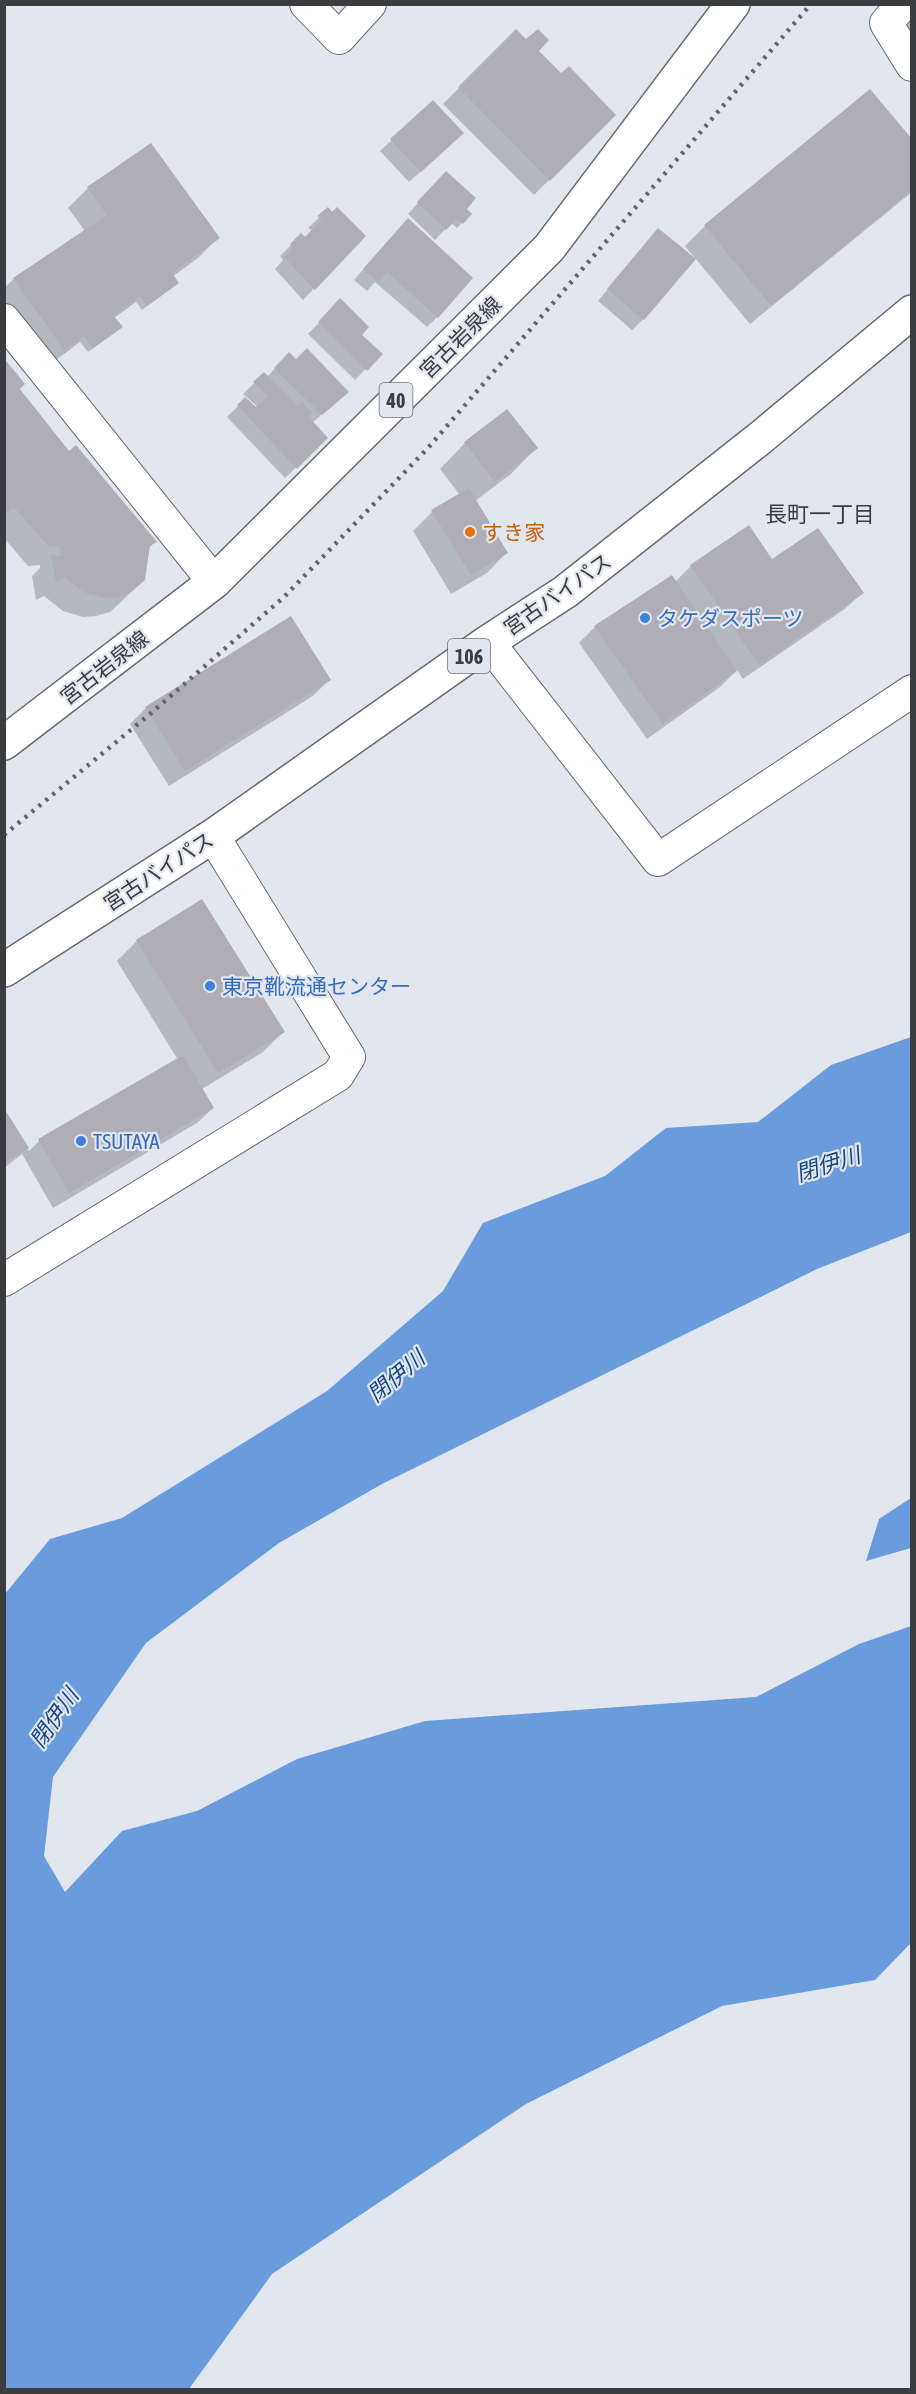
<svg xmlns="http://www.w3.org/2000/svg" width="916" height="2394" font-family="'Asap Condensed','Noto Sans JP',sans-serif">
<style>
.water{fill:#6a9cdd}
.shadow{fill:#0003}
.building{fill:#afadb6}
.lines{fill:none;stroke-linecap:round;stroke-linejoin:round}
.street-casing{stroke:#656970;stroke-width:34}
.primary-casing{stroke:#656970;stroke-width:36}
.highway-casing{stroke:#656970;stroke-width:36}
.street{stroke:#fff;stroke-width:32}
.primary{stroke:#fff;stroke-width:33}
.highway{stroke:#fff;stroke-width:33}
.rail{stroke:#626569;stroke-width:4.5;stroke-dasharray:3 6;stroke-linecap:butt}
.food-dot{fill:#e8710a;stroke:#e2e7ef;stroke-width:2}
.shop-dot{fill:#3f7fe0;stroke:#e2e7ef;stroke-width:2}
.labels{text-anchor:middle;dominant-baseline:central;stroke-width:4.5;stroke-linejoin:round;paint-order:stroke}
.shield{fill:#e2e7ef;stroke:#6c6f74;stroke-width:1.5}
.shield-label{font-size:20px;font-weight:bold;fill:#3a3c3f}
.street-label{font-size:21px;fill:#3a3c3f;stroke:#e2e7ef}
.food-label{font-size:21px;fill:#c56008;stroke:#e2e7ef;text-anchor:start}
.shop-label{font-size:21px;fill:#366cbe;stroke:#e2e7ef;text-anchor:start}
.neighbourhood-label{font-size:22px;fill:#3a3c3f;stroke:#e2e7ef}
.water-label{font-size:22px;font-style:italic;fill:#144581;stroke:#e2e7ef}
</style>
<rect width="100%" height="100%" fill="#e2e7ef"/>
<!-- water -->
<path class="water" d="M911,1037V1232L817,1269L382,1484L279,1543L146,1643L53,1777L44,1856L65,1892L122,1831L197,1811L297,1759L425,1721L756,1697L859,1644L911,1626V1943L875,1980L722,2006L526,2104L272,2274L189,2389H5V1594L50,1539L122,1518L327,1391L443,1291L483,1223L605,1176L666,1128L758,1122L831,1065Z
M911,1498V1548L866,1561L879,1519Z"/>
<!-- shadow -->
<path class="shadow" d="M912,10V57L893,25Z
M516,31L561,74L614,115L534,195L443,104Z
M433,102L451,144L409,182L380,151Z
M912,141V192L750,324L685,246L705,226Z
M436,183L457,217L470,214L457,228L451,223L435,240L408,214Z
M88,188L218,238L198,258L172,277L177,283L172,288L142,310L136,302L114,318L121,327L116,332L88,352L80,342L44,369L4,314V288L14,279L85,231L68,208Z
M328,209L364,236L303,300L275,269L283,260L280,256L301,235L305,239L313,231L308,228Z
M397,231L437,317L427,327L375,282L367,291L354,280Z
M648,241L643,319L632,330L598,301Z
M340,301L360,335L380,354L355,380L308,334Z
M4,365L18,389L69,453L155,542L148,549L144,580L110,612L96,616L83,617L63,611L44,596L36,600L32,576L40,568V565L28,566L4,538Z
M278,365L336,402L312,423L326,438L285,478L227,417L245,399L256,410L258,407L243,394L264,374L267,377Z
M507,411L536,448L511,474L475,501L506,553L487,573L451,594L413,531L432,512L460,495L440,469L465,443Z
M772,561L862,593L846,608L743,679L737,670L720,687L647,739L579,643L595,627L675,582L691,566Z
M290,619L329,680L313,696L169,786L130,724L145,709Z
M201,901L283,1032L263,1052L202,1089L213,1108L197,1123L53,1208L22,1154L4,1168V1111L29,1151L39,1141L178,1060L117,961L137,941Z"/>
<!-- building -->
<path class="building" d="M516,29L526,39L538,29L549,40L539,51L561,73L569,66L616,115L550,181L458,87Z
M870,89L912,139V190L771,306L704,225Z
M433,100L464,133L421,172L390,139Z
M151,143L220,238L172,273L179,283L147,306L140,296L113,315L123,327L93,348L84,336L64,350L13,278L107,215L87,187Z
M446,171L476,198L467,209L472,214L463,224L457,219L446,230L417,202Z
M328,207L332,212L337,207L366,236L315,290L284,257L293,248L290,244L301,233L305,237L322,219L317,216Z
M408,218L473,278L438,318L387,272L378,282L363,269Z
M658,228L696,259L644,320L607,289Z
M340,298L369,327L362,335L383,354L367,371L318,322Z
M307,348L349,392L322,415L274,368L289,352L296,359Z
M7,362L25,384L20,389L69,451L76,445L157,542L150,545L145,580L131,592L117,597L104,598L83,592L65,577L56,582L51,555L61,556L59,546L49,547L14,507L4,514V363Z
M264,372L298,406L302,403L312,413L308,416L328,438L297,469L237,405L245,397L256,407L268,396L253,382Z
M507,409L538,448L495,482L464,442Z
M469,488L508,553L471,575L431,510Z
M749,525L772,559L818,528L864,593L759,665L690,565Z
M672,575L737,671L663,724L594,626Z
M291,616L331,680L185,771L145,707Z
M202,899L285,1032L218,1073L136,940Z
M183,1055L214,1108L69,1193L38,1139Z
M4,1108L29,1148L4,1163Z"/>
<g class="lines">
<!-- street casing -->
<g class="street-casing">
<path id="street" d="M306,4L339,38L370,4
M903,4L886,23L912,65
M4,320L214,582
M488,642L658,860L912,691
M4,1280L338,1075L349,1057L213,836"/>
</g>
<!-- primary casing -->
<g class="primary-casing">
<path id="primary" d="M4,743L214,582L549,248L733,4"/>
</g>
<!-- highway casing -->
<g class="highway-casing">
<path id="highway" d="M4,970L213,836L488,642L565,592L759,439L912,312"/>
</g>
<!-- street -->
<use href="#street" class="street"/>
<!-- primary -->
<use href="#primary" class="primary"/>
<!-- highway -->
<use href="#highway" class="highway"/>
<!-- rail -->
<path class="rail" d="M4,835L150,714L284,597L428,448L811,4"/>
</g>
<!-- markers -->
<circle class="food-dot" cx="470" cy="532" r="6"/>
<g class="shop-dot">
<circle cx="645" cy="618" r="6"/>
<circle cx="210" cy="986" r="6"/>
<circle cx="81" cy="1141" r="6"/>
</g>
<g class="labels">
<!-- shield labels -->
<g class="shield">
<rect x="379.5" y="383" width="33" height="34" rx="4.5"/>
<rect x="448" y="639" width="42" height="34" rx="4.5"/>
</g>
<g class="shield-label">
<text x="396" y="400">40</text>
<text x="469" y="656">106</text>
</g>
<!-- street labels -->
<g class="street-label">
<text transform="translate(460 337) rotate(-45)">宮古岩泉線</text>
<text transform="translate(557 594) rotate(-35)">宮古バイパス</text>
<text transform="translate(104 667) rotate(-38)">宮古岩泉線</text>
<text transform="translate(158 871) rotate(-33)">宮古バイパス</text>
</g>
<!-- food labels -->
<g class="food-label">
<text x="482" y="532">すき家</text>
</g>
<!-- shop labels -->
<g class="shop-label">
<text x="657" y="618">タケダスポーツ</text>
<text x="222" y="986">東京靴流通センター</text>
<text x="93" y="1141">TSUTAYA</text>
</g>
<!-- neighbourhood labels -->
<g class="neighbourhood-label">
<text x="820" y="514">長町一丁目</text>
</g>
<!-- water labels -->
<g class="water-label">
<text transform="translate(828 1164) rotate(-18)">閉伊川</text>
<text transform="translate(396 1376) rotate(-40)">閉伊川</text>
<text transform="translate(54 1718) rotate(-55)">閉伊川</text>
</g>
</g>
<!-- border -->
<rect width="916" height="2394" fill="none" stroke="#3a3c3f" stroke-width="12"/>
</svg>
